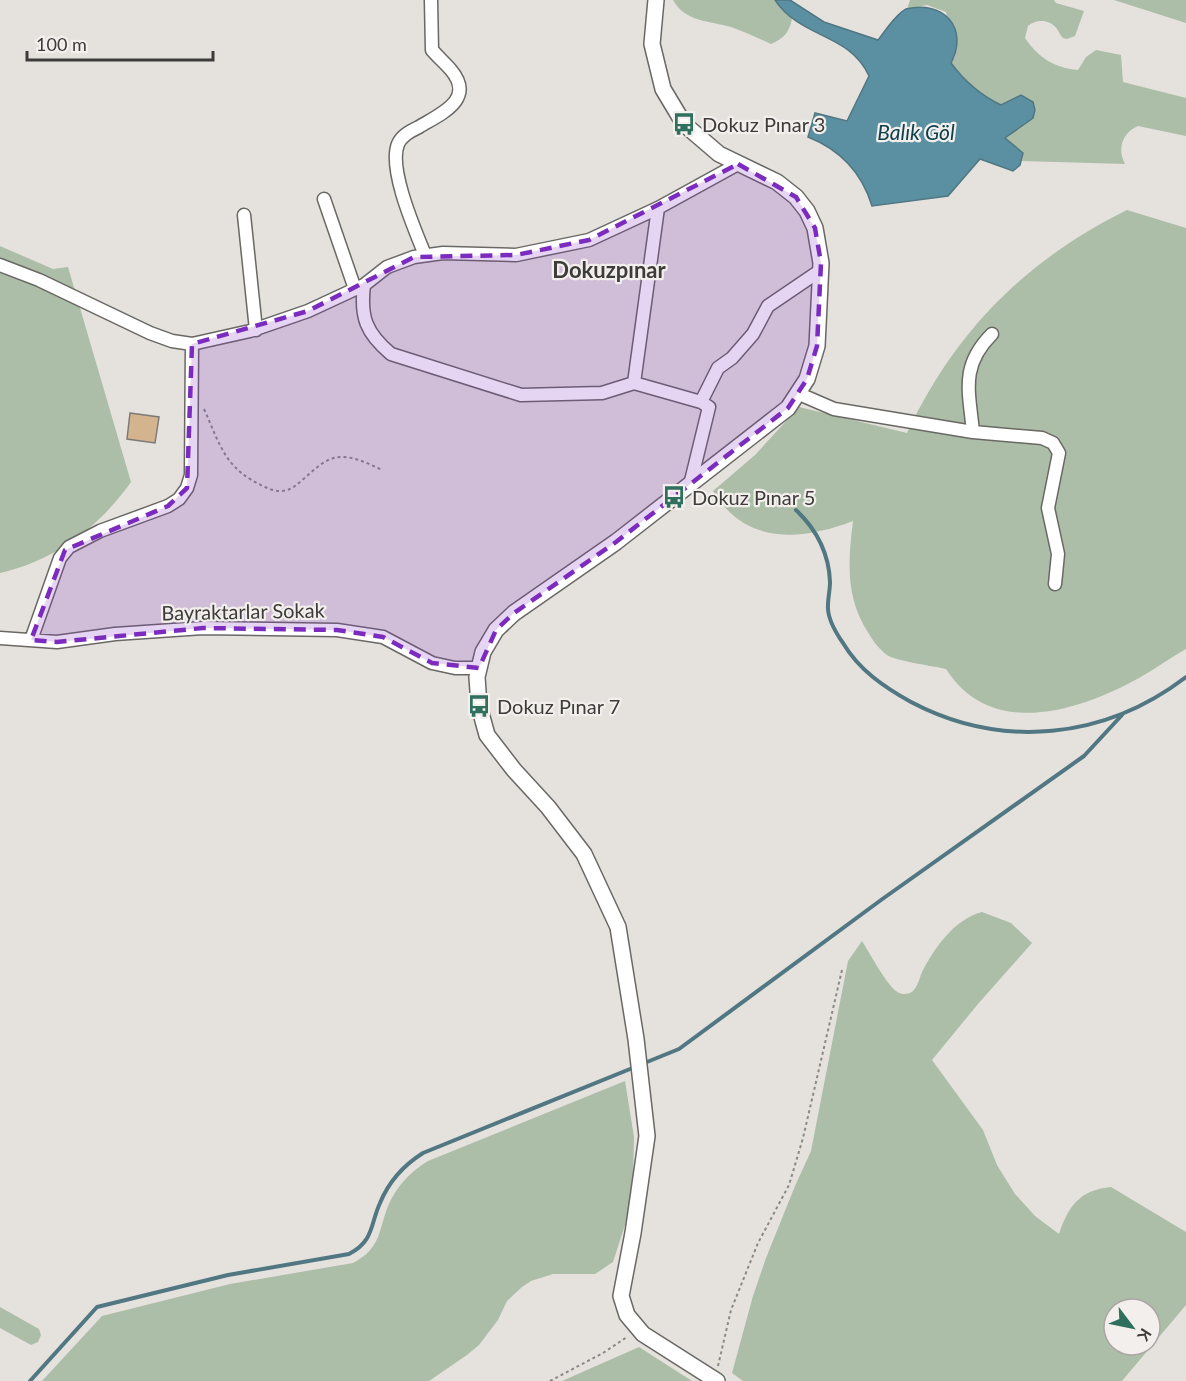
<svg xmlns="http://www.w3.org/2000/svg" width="1186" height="1381" font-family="Lato,sans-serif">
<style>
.green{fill:#acbea7;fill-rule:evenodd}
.water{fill:#5a90a1;stroke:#517782;stroke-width:1.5}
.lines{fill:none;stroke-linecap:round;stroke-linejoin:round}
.stream{stroke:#517782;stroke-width:4}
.building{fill:#d4b48f;stroke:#7d7a77;stroke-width:1.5}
.minor-casing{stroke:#6a6864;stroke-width:15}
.tertiary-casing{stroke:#6a6864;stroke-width:18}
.path{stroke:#8a8986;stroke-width:2;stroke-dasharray:3 3;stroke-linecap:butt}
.minor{stroke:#fff;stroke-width:12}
.tertiary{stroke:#fff;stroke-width:15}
.marked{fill:#7b2cbf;fill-opacity:0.2;stroke:#7b2cbf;stroke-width:4.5;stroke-dasharray:12 8;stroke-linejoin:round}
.labels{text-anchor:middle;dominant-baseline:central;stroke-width:4.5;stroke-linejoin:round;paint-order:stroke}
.poi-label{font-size:20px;fill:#3d3c3a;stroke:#f2efec;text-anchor:start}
.street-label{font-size:20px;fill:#3d3c3a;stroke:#f2efec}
.water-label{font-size:21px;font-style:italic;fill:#0f404e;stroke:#f2efec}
.quarter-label{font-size:22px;font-weight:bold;fill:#3d3c3a;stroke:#f2efec}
</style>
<rect width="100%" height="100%" fill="#e5e2de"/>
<!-- green -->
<path class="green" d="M673,0H775L792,18C790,32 783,39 771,44C758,38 745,32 731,27C710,21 685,22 673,0Z
M910,0H1054L1056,3L1084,11L1075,36L1067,39L1063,38C1060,35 1059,32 1057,29C1050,19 1036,19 1028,26L1025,38C1038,57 1054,68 1078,70L1086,57L1096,50L1121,55L1123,82L1186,98V136L1138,126C1122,133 1117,149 1125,164L1022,161L1023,153L1005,138L1033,118L1021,95L1001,105L974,89L951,63L955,57L946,12L927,5L907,9Z
M1114,0H1186V23Z
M1127,210L1186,228V649C1170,658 1155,669 1139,678C1079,711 991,740 946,669C934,666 895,661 887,655C880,650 873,641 869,634C845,598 848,561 853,521C801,541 745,545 713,491L755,455L799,407L907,433C955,331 1026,260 1127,210Z
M0,246L53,269L68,267L131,482C98,528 56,560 0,573Z
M982,912L1011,923L1032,943L978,1004L932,1060L983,1130L997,1165L1015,1194L1035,1216L1059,1234C1068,1207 1079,1190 1111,1187L1186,1232V1305L1122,1381H743L732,1373L753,1296L766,1258L795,1186L811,1151L848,961L862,941C869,952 887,985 896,991C900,995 909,995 913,991C918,986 920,976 923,970C936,946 955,919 982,912ZM1114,1309H1150V1345H1114Z
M625,1081L634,1137L633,1180L625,1225L613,1262L595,1274H553L531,1281L522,1287L507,1301L498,1320L479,1345L467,1355L429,1381H42L102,1316L230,1284L353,1263C381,1248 378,1232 388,1206C396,1187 410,1172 428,1161Z
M0,1307L39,1329L41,1335L38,1342L31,1345L0,1328Z
M639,1347L692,1381H562Z"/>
<!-- water -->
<path class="water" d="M775,0H790L824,22L878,40C886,30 895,15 906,9C944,0 969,28 951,63C965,82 980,95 1001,105L1021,95L1033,102L1035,110L1033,118L1005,138L1023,153L1020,165L1013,171L980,159L948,196L872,206C862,173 841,150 808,137L815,113L847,121L869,76C850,33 801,39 775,0Z"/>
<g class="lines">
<!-- stream -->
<path class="stream" d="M796,510C816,529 829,554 830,582C830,590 828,598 828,605C827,617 836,633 843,643C859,670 884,687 911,702C1002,750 1105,739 1186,677
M642,1064L679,1049L881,900L1084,756L1122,715
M30,1381L97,1307L228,1275L349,1254C374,1241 370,1225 380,1203C389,1181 404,1165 423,1153L635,1067"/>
</g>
<!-- building -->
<path class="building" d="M130,413L159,417L155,443L127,439Z"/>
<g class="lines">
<!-- minor casing -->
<g class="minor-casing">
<path id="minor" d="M324,199L355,289
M244,215L256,330
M425,255C415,230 388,169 398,144C402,135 411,131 419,127C440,114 476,100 451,70C445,63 438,57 432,50L431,0
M0,265L39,280L150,333L172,341L192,344L250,331L308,311L364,285L387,267L414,257L443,253L516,255L589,240L658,208L738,164
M364,285C360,317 366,333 391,354L521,395L602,393L634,383L701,402L709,407L690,485
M634,383L658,208
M797,393L834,409L973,432L1042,438L1053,443L1059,453L1048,508L1058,554L1055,584
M701,402L718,368L732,358L753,334L768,306L821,270
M973,432C969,391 960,366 992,334
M0,638L57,642L115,634L203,628L337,630L383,637L432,663L455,668H479
M31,640L60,558L69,547L100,531L168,506L179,499L187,488L191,475L192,344"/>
</g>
<!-- tertiary casing -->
<g class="tertiary-casing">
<path id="tertiary" d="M656,0L652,44L663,89L684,124L719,154L777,182L796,197L807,211L815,228L821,263L817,346L807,379L788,408L616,542L514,613L496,630L483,652L477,677L479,706L487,735L514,770L548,807L584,854L618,927L636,1039L647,1136L633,1233L621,1296L627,1315L643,1334L717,1381"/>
</g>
<!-- path -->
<path class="path" d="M204,409C221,447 225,469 265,487C275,492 286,493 295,486C309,476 324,456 342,457C356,457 369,464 382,470
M718,1366L731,1310L758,1243L789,1185L803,1138L842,970
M550,1381L603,1353L627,1337"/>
<!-- minor -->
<use href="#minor" class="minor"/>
<!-- tertiary -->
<use href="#tertiary" class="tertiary"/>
</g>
<!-- marked area -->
<path class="marked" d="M738,164L796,197L815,228L821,263L817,346L807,379L788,408L616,542L514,613L496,630L479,668L432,663L383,637L337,630L203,628L57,642L31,640L65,550L168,506L187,488L192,344L308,311L414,257L516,255L589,240Z"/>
<!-- icons -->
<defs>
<g id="bus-bare" transform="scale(1.8)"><path d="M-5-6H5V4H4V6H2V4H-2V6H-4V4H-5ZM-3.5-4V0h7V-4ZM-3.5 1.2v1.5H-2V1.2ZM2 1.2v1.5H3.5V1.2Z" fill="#2f6f5d" stroke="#f2efec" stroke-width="2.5" paint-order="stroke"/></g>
</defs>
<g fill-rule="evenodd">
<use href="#bus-bare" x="684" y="124"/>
<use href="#bus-bare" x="674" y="497"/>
<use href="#bus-bare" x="479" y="706"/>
</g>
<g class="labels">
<!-- poi labels -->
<g class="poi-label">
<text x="702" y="124">Dokuz Pınar 3</text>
<text x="692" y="497">Dokuz Pınar 5</text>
<text x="497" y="706">Dokuz Pınar 7</text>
</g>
<!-- street labels -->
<g class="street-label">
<text transform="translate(243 611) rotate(-1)">Bayraktarlar Sokak</text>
</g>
<!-- water labels -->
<g class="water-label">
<text x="916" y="131">Balık Göl</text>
</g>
<!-- quarter labels -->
<g class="quarter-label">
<text x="609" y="269">Dokuzpınar</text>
</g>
</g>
<!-- north arrow -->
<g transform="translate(1132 1327) rotate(122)"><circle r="28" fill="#f2efec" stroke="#aaa7a5" stroke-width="1.5"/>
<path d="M0-4.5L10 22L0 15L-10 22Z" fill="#2f6f5d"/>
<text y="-9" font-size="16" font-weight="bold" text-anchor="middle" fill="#3d3c3a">K</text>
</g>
<!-- scale -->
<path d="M27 51v9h186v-9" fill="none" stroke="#3d3c3a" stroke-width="3"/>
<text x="36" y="51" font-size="18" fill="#3d3c3a" stroke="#f2efec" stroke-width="4.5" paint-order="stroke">100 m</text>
</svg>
